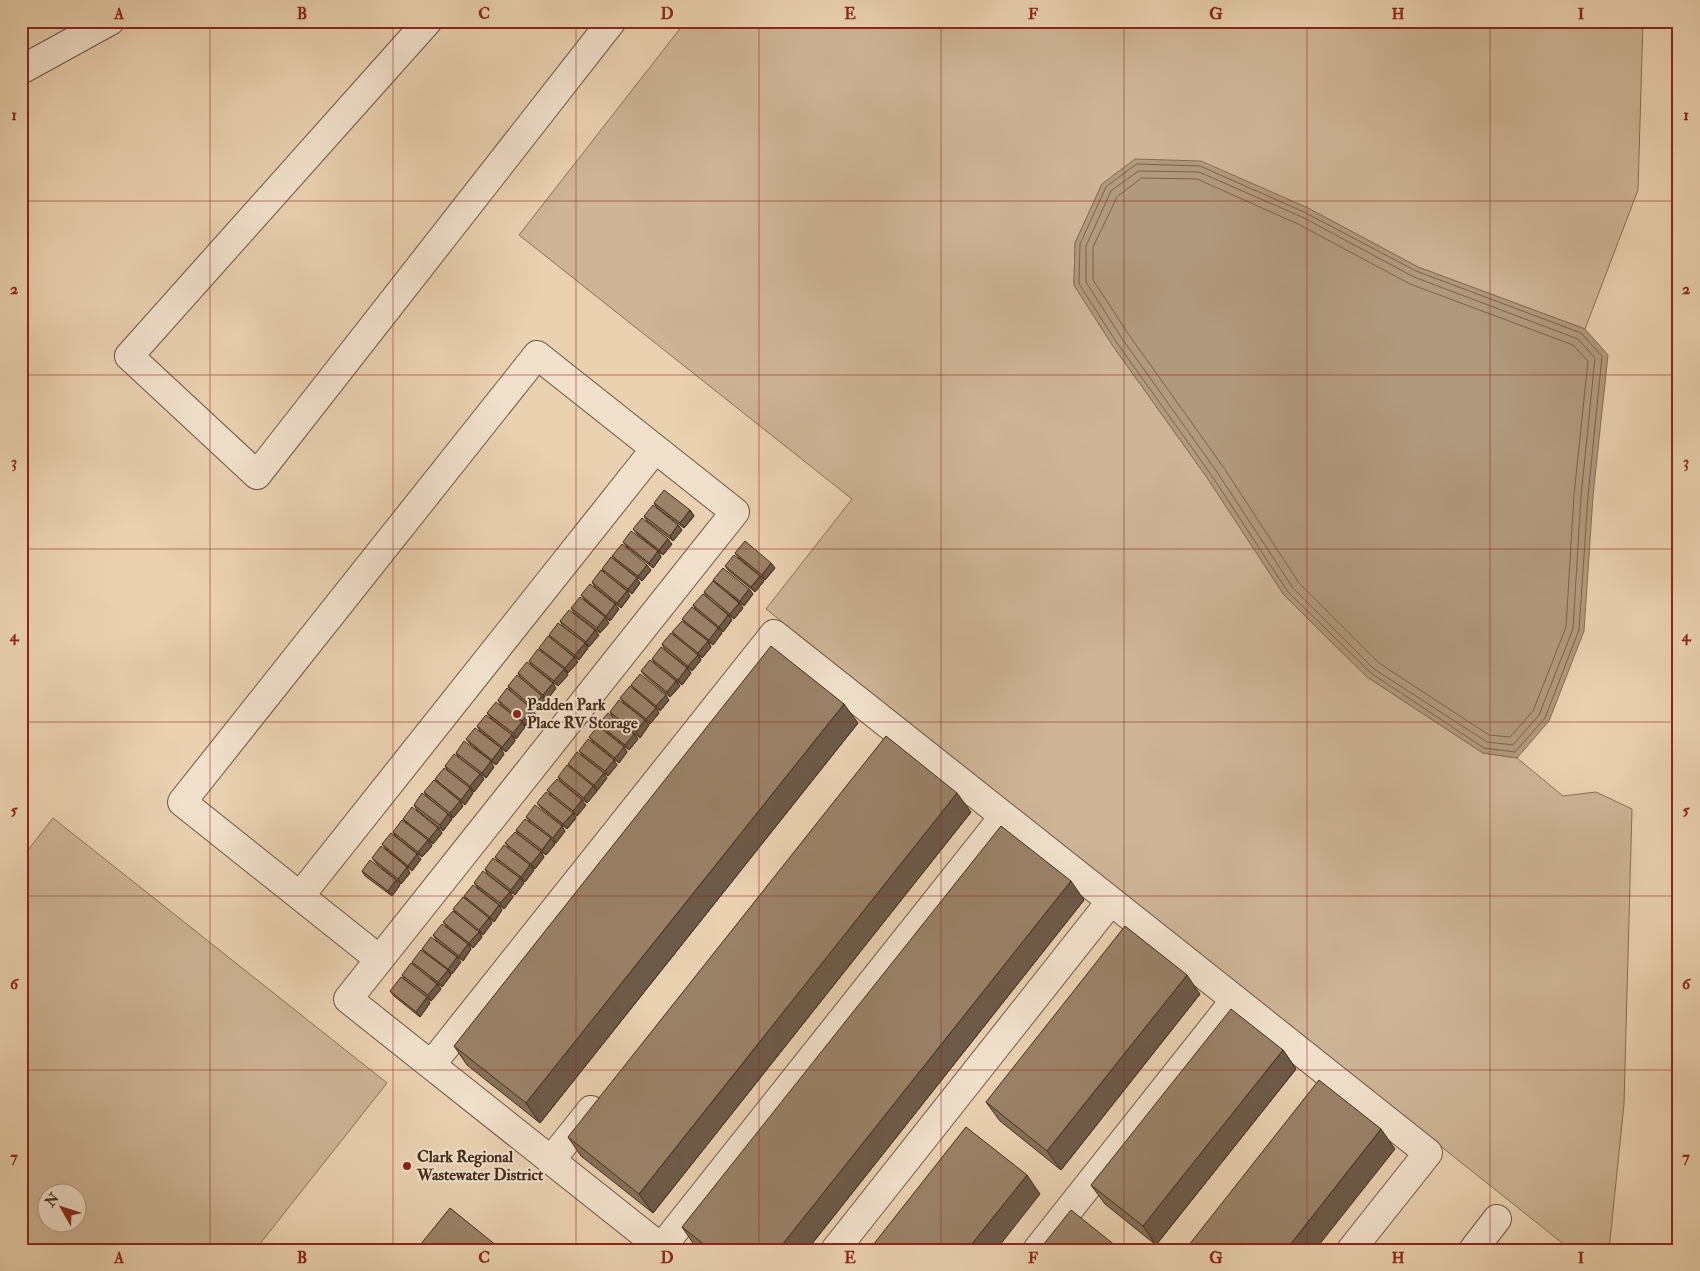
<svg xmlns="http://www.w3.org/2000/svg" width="1700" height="1271" font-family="'IM FELL Double Pica',serif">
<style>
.green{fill:#ceb597;stroke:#887059;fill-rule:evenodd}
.water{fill:#b1997d;stroke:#856d56}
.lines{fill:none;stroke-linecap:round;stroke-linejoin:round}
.shore{stroke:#7a624c;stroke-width:1}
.minor-casing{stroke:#6d5540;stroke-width:30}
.minor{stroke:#f1e1cc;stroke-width:28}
.wall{fill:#847059;stroke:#432c1b}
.shaded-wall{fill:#6c5b49;stroke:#432c1b}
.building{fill:#9a8268;stroke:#432c1b}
.grid{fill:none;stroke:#8f2418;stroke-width:1;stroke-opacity:0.55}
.poi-dot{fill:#8f2418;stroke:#f1e1cc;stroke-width:2}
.labels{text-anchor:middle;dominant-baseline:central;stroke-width:4;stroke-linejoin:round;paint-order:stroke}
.poi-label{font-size:16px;font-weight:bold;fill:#432c1b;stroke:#f1e1cc;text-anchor:start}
.neatline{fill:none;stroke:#8f2418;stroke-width:2}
.grid-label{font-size:16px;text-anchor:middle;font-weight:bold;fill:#8f2418}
</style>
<rect width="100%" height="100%" fill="#ead1b0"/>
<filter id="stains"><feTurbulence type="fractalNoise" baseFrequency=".004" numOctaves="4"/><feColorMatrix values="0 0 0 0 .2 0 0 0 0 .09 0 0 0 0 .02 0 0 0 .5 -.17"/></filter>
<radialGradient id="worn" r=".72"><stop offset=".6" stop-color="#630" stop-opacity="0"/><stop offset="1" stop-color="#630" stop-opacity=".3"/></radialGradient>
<!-- green -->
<path class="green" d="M686,21H1643L1638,190L1585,329L1418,267L1306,207L1102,184L1075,243L1074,285L1113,346L1208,479L1284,595L1367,677L1483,753L1517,758L1563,796L1596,792L1632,809L1624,1104L1609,1250H1571L766,609L852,499L519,235Z
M53,818L387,1083L255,1250H21V859ZM48,1194H78V1224H48Z"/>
<!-- water -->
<path class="water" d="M1135,159L1201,161L1306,207L1418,267L1585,329L1608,355L1593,496L1584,631L1549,721L1517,758L1483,753L1367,677L1284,595L1208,479L1113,346L1074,285L1075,243L1102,184Z"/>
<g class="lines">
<!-- shore -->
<path class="shore" d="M1137,164L1200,166L1304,212L1416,271L1581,333L1602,356L1588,496L1579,630L1545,718L1515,752L1484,748L1371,673L1288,592L1212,476L1117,343L1079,284L1080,244L1106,187Z
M1139,171L1199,172L1302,217L1414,277L1578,339L1595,358L1581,496L1573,629L1539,715L1513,745L1487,742L1374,669L1293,588L1217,472L1123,340L1086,282V246L1111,191Z
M1142,178L1197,179L1298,224L1410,284L1573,345L1588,361L1574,495L1566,627L1533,711L1510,737L1489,735L1379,663L1299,583L1224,468L1129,335L1093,280V247L1117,197Z"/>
<!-- minor casing -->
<g class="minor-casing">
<path id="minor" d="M428,21L129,356L257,475L612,21
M21,70L110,21
M300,896L655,449
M379,959L182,802L537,355L735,512L348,999L431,1065
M551,1160L591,1110
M661,1248L1004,816
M664,1250L431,1065L774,634L1111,901
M835,1250L1111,901L1428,1153L1351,1250
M1037,1250L1235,1000
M1473,1250L1497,1219"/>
</g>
<!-- minor -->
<use href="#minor" class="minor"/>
</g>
<!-- wall -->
<path class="wall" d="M654,503L690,510L694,516L684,528L657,508Z
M644,516L678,525L682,530L673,541L647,521Z
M633,529L672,544L663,555L637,534Z
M623,542L658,551L661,557L653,568L627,547Z
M735,553L771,563L775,568L765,580L739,558Z
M612,556L651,570L642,581L616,561Z
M725,566L764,581L755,592L729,571Z
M602,569L640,583L632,594L605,574Z
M713,580L749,589L753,594L744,606L729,594L739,603L743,608L734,619L707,598L704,592L716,584Z
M592,582L627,591L630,596L621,608L595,587Z
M581,595L619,609L610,621L585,600Z
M693,605L728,615L732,620L723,632L696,610Z
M571,608L609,623L600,633L574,613Z
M682,619L722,633L713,645L687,625L708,641L711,647L702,658L698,655L701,660L692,671L665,650L662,644L675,636L672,632L686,624Z
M560,621L595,630L599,635L589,647L585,643L588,648L579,660L564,649L574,657L578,662L568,673L565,670L568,675L558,686L532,666L529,661L543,653L539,648L552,639L549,635L563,626Z
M652,659L687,668L691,673L682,685L655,664Z
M641,671L676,681L680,686L670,697L645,676Z
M518,673L556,688L547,700L543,697L546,701L537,712L511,692L508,686L521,679Z
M631,685L669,700L660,711L635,690Z
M620,698L659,713L650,724L624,703Z
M498,700L536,715L526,726L522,723L525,727L516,739L491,718L487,713L517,719L501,705Z
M610,712L649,725L640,738L620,722L634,734L638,739L629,750L603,729L599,724L613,717Z
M858,723L540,1123L467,1065L454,1046Z
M477,726L512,735L515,741L506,752L480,731Z
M589,737L624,747L627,752L619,763L593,742Z
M466,739L504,754L496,765L470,744Z
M579,751L614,760L617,765L608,776L583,756Z
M456,753L494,767L486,778L461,760L484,779L474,792L448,771L445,766L459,758Z
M568,764L607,778L597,791L594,788L597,791L587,803L561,782L558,777L571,768Z
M435,779L473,793L465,805L448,791L463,806L453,818L427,797L424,792L438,783Z
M547,790L586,805L577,816L573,813L576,818L567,829L541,808L537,803L551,795Z
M414,805L448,814L452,819L443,831L417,810Z
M971,812L653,1213L581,1156L568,1137Z
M526,817L565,831L556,843L552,840L555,844L546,855L533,846L541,852L544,857L535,869L530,865L534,870L525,882L520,878L524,883L515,895L488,875L485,869L499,862L495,857L509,848L505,843L518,834L516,830L530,822Z
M403,819L438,828L442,833L433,844L429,841L432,846L422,857L396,837L393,832L407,824Z
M382,844L421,859L412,871L386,849Z
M372,858L410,873L401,884L376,863Z
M362,871L400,885L392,896L365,876Z
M474,883L510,892L513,897L504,909L478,888Z
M464,896L502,910L494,922L489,918L492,923L483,935L479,932L482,937L473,948L447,927L443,922L456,913L453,909L467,901Z
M1084,900L807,1250H700L695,1246L682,1227Z
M433,935L468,944L471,949L463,961L437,941Z
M422,949L461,962L452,974L448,971L451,975L442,987L430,978L437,984L441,989L431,1001L405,980L402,975L415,966L412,962L426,954Z
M390,991L430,1003L420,1017L394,996Z
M1200,994L1061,1170L1000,1121L986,1102Z
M1283,1050L1296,1069L1156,1245L1105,1204L1091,1185Z"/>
<!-- shaded-wall -->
<path class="shaded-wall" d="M690,510L694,516L684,528L680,523Z
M678,525L682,530L673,541L670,536Z
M668,539L672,544L663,555L659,550Z
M658,551L661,557L653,568L649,563Z
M771,563L775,568L765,580L762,575Z
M647,565L651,570L642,581L638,576Z
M760,576L764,581L755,592L751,587Z
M637,578L640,583L632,594L628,589Z
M749,589L753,594L744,606L740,601Z
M627,591L630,596L621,608L617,603Z
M739,603L743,608L734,619L730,614Z
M615,604L619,609L610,621L606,616Z
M728,615L732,620L723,632L719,627Z
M605,617L609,623L600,633L597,628Z
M718,628L722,633L713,645L709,640Z
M595,630L599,635L589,647L586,642Z
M708,641L711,647L702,658L698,653Z
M585,643L588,648L579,660L575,655Z
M698,655L701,660L692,671L688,666Z
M574,657L578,662L568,673L565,668Z
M687,668L691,673L682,685L678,680Z
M564,669L568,675L558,686L554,681Z
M676,681L680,686L670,697L667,692Z
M553,683L556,688L547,700L543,695Z
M666,695L669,700L660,711L656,706Z
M542,696L546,701L537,712L533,707Z
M844,704L858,723L540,1123L526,1103Z
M656,708L659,713L650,724L646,719Z
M532,709L536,715L526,726L522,721Z
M645,720L649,725L640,738L636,732Z
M522,722L525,727L516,739L513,733Z
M634,734L638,739L629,750L625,745Z
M512,735L515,741L506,752L502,747Z
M624,747L627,752L619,763L615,758Z
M501,748L504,754L496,765L492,760Z
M614,760L617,765L608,776L605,771Z
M491,761L494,767L486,778L482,773Z
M604,773L607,778L597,791L594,785Z
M480,774L484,779L474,792L470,786Z
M593,786L597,791L587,803L584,798Z
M470,788L473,793L465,805L461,800Z
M957,793L971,812L653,1213L639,1194Z
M582,800L586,805L577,816L573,811Z
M460,801L463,806L453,818L450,813Z
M573,813L576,818L567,829L563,824Z
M448,814L452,819L443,831L440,825Z
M562,826L565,831L556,843L553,838Z
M438,828L442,833L433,844L429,839Z
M551,838L555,844L546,855L542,850Z
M428,840L432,846L422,857L418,852Z
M541,852L544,857L535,869L531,864Z
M417,854L421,859L412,871L408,866Z
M530,865L534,870L525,882L521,877Z
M407,867L410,873L401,884L398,879Z
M520,878L524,883L515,895L511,890Z
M396,880L400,885L392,896L388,891Z
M1071,881L1084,900L807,1250H778Z
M510,892L513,897L504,909L500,903Z
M499,905L502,910L494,922L490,917Z
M489,918L492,923L483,935L479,930Z
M479,932L482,937L473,948L469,943Z
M468,944L471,949L463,961L459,956Z
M457,957L461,962L452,974L448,969Z
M448,970L451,975L442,987L438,982Z
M1187,975L1200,994L1061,1170L1047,1151Z
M437,984L441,989L431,1001L428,995Z
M427,997L430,1003L420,1017L416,1012Z
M1283,1050L1296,1069L1156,1245L1143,1226Z
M1381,1129L1395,1149L1315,1250H1286Z
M1027,1175L1040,1194L996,1250H967Z"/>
<!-- building -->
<path class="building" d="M664,490L690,510L680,523L654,503Z
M653,505L678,525L670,536L644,516Z
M642,518L668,539L659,550L633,529Z
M631,531L658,551L649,563L623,542Z
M745,541L771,563L762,575L735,553Z
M622,544L647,565L638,576L612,556Z
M734,555L760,576L751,587L725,566Z
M611,557L637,578L628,589L602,569Z
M723,568L749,589L740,601L713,580Z
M601,570L627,591L617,603L592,582Z
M713,581L739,603L730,614L704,592Z
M590,584L615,604L606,616L581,595Z
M703,594L728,615L719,627L693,605Z
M580,597L605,617L597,628L571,608Z
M692,607L718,628L709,640L682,619Z
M569,610L595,630L586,642L560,621Z
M682,621L708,641L698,653L672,632Z
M558,623L585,643L575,655L549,635Z
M671,633L698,655L688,666L662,644Z
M548,636L574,657L565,668L539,648Z
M771,646L844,704L526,1103L454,1046Z
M661,647L687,668L678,680L652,659Z
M538,649L564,669L554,681L529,661Z
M650,660L676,681L667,692L641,671Z
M527,662L553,683L543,695L518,673Z
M640,674L666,695L656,706L631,685Z
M517,675L542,696L533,707L508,686Z
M630,686L656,708L646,719L620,698Z
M507,688L532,709L522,721L498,700Z
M619,700L645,720L636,732L610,712Z
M496,702L522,722L513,733L487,713Z
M608,713L634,734L625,745L599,724Z
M486,715L512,735L502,747L477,726Z
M598,726L624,747L615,758L589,737Z
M475,728L501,748L492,760L466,739Z
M886,736L957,793L639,1194L568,1137Z
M588,739L614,760L605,771L579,751Z
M464,741L491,761L482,773L456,753Z
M577,752L604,773L594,785L568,764Z
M454,754L480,774L470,786L445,766Z
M567,765L593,786L584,798L558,777Z
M444,768L470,788L461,800L435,779Z
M557,779L582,800L573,811L547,790Z
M434,780L460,801L450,813L424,792Z
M546,792L573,813L563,824L537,803Z
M422,793L448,814L440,825L414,805Z
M535,805L562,826L553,838L526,817Z
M412,807L438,828L429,839L403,819Z
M525,819L551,838L542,850L516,830Z
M402,820L428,840L418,852L393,832Z
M1001,826L1071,881L778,1250H711L682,1227Z
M515,832L541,852L531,864L505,843Z
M391,833L417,854L408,866L382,844Z
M504,845L530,865L521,877L495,857Z
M381,846L407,867L398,879L372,858Z
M493,858L520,878L511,890L485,869Z
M370,860L396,880L388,891L362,871Z
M483,871L510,892L500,903L474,883Z
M473,885L499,905L490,917L464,896Z
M463,897L489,918L479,930L453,909Z
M453,911L479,932L469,943L443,922Z
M442,924L468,944L459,956L433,935Z
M1125,926L1187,975L1047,1151L986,1102Z
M431,937L457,957L448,969L422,949Z
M421,950L448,970L438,982L412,962Z
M411,963L437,984L428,995L402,975Z
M401,977L427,997L416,1012L390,991Z
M1231,1009L1283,1050L1143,1226L1091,1185Z
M1319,1080L1381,1129L1286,1250H1185Z
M966,1127L1027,1175L967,1250H869Z
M450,1208L502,1250H416Z
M1071,1210L1121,1250H1039Z"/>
<!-- grid -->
<path class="grid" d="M210,21V1250M393,21V1250M576,21V1250M759,21V1250M941,21V1250M1124,21V1250M1307,21V1250M1490,21V1250M21,201H1679M21,375H1679M21,549H1679M21,722H1679M21,896H1679M21,1070H1679"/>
<!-- markers -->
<g class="poi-dot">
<circle cx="517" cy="714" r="5"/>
<circle cx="407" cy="1166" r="5"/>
</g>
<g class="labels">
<!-- poi labels -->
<g class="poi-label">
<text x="527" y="705">Padden Park<tspan x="527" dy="18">Place RV Storage</tspan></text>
<text x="417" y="1157">Clark Regional<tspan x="417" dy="18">Wastewater District</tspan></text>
</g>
</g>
<!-- margin -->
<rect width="1700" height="1271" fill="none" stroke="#ead1b0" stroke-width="55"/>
<!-- north arrow -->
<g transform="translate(62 1208) rotate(309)"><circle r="24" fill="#f1e1cc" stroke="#ab9985"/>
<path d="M0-4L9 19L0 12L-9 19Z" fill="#8f2418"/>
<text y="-8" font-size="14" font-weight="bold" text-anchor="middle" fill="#432c1b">N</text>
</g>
<rect x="28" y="28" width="1644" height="1216" class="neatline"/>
<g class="grid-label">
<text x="119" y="19">A</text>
<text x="302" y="19">B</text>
<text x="484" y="19">C</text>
<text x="667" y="19">D</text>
<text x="850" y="19">E</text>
<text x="1033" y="19">F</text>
<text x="1216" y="19">G</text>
<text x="1398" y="19">H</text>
<text x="1581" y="19">I</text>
<text x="14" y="120">1</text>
<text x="1686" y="120">1</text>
<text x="14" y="294">2</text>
<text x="1686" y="294">2</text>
<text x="14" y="467">3</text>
<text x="1686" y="467">3</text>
<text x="14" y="641">4</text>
<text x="1686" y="641">4</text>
<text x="14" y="815">5</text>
<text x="1686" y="815">5</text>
<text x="14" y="989">6</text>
<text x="1686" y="989">6</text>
<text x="14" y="1162">7</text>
<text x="1686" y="1162">7</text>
<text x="119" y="1263">A</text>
<text x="302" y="1263">B</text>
<text x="484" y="1263">C</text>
<text x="667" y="1263">D</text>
<text x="850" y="1263">E</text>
<text x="1033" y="1263">F</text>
<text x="1216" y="1263">G</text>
<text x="1398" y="1263">H</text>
<text x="1581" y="1263">I</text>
</g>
<rect width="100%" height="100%" filter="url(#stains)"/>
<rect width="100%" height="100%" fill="url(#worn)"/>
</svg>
